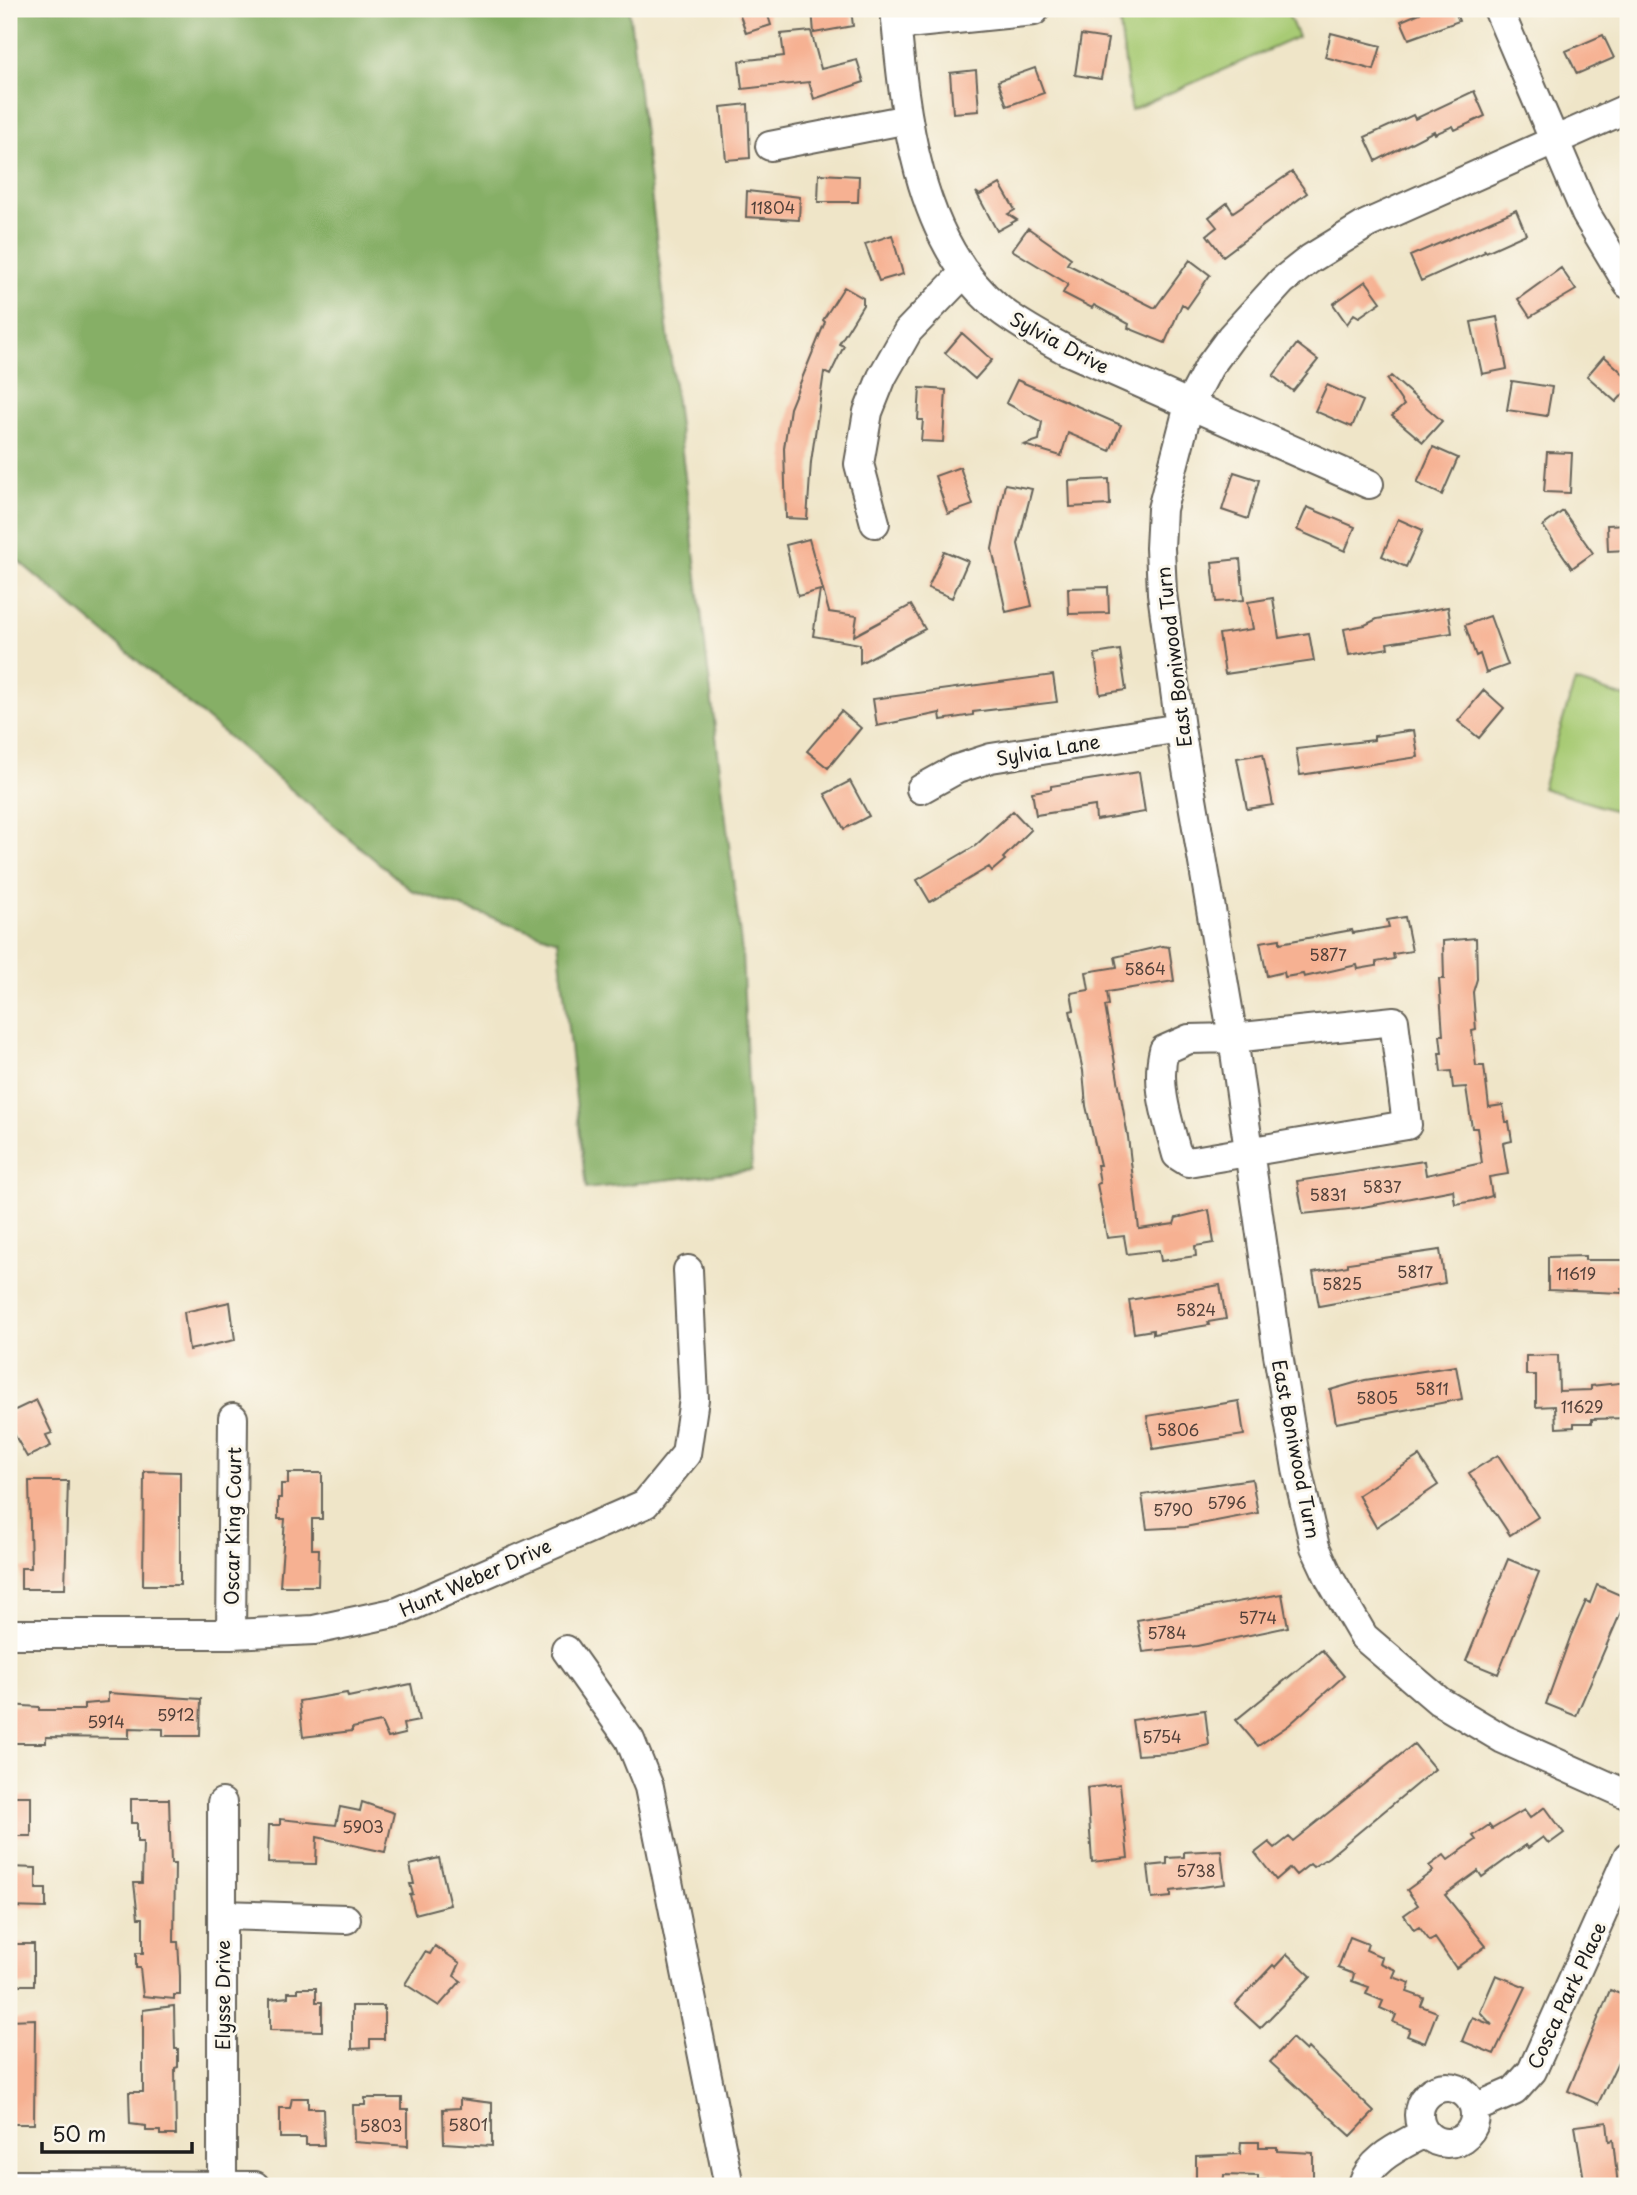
<svg xmlns="http://www.w3.org/2000/svg" width="1637" height="2195" font-family="'Playpen Sans',sans-serif">
<style>
.green{fill:#a8cb74;stroke:#627448;stroke-width:2}
.forest{fill:#86af66;stroke:#516641;stroke-width:2}
.building{fill:#f6b192}
.lines{fill:none;stroke-linecap:round;stroke-linejoin:round}
.minor-casing{stroke:#666258;stroke-width:32}
.minor{stroke:#fff;stroke-width:28}
.labels{text-anchor:middle;dominant-baseline:central;stroke-width:6;stroke-linejoin:round;paint-order:stroke}
.number-label{font-size:16px;fill:#52413a}
.street-label{font-size:19px;fill:#1c1c1c;stroke:#fbf7ec}
</style>
<rect width="100%" height="100%" fill="#fbf7ec"/>
<filter id="ink" filterUnits="userSpaceOnUse"><feTurbulence type="fractalNoise" baseFrequency=".0143" numOctaves="2"/><feDisplacementMap in="SourceGraphic" scale="14" xChannelSelector="R" yChannelSelector="G"/><feConvolveMatrix kernelMatrix="1 2 1 2 8 2 1 2 1" color-interpolation-filters="sRGB"/></filter>
<filter id="wash" filterUnits="userSpaceOnUse"><feTurbulence type="fractalNoise" baseFrequency=".00686" numOctaves="4" result="noise"/><feDisplacementMap in="SourceGraphic" scale="28" xChannelSelector="R" yChannelSelector="G"/><feGaussianBlur stdDeviation="1.57" result="paint"/><feColorMatrix in="noise" values="0 0 0 0 0 0 0 0 0 0 0 0 0 0 0 0 0 1.4 0 .05"/><feComposite in="paint" operator="in"/></filter>
<g filter="url(#wash)">
<rect width="100%" height="100%" fill="#efe5c8"/>
<!-- green -->
<path class="green" d="M1118,9H1286L1298,37L1131,110Z
M1575,681L1628,698V815L1542,788Z"/>
<!-- forest -->
<path class="forest" d="M9,9H629L742,953L752,1170L586,1189L558,940L411,890L9,553Z"/>
<g id="blocks">
<!-- building -->
<path class="building" d="M738,9H766L771,25L746,33Z
M812,9H851L853,26L814,33Z
M1418,9H1454L1459,21L1409,39L1401,21L1420,13Z
M811,31L821,69L857,60L864,82L814,99L809,82L742,89L739,61L784,56L781,34Z
M1331,33L1381,46L1374,70L1325,57Z
M1081,35L1108,39L1101,79L1075,75Z
M1603,35L1614,58L1577,74L1566,51Z
M1035,68L1044,93L1007,106L998,81Z
M976,70L979,111L953,113L950,73Z
M1474,91L1485,116L1455,130L1453,126L1435,134L1434,131L1376,161L1365,137L1413,115L1415,119Z
M748,104L750,158L726,160L721,107Z
M1292,172L1307,193L1223,256L1207,235L1217,227L1209,217L1227,203L1233,212Z
M819,174L859,176L858,202H818Z
M1000,184L1015,210L1008,214L1017,220L997,231L976,192L980,195Z
M747,191L800,197L799,220L746,217Z
M1516,210L1526,234L1486,252L1484,249L1485,252L1421,281L1410,256Z
M1028,228L1071,258L1067,264L1155,308L1190,260L1210,275L1187,308L1182,304L1165,343L1128,328L1129,324L1094,305L1092,308L1063,293L1068,284L1012,250Z
M892,235L903,274L879,281L865,244Z
M1561,268L1576,290L1530,317L1518,299Z
M1366,281L1381,302L1359,317L1354,314L1347,324L1333,304Z
M844,287L863,298V305L839,344L844,346L830,375L824,372L811,462L807,519L786,518L784,448L790,408L825,322L823,320Z
M1497,317L1507,369L1482,374L1471,322Z
M962,333L992,360L975,379L945,353Z
M1297,344L1318,360L1293,391L1273,376Z
M1604,356L1628,378V389L1616,402L1587,376Z
M1391,376L1442,421L1423,442L1392,416L1404,405L1387,380Z
M1017,380L1121,425L1110,451L1068,433L1061,456L1024,445L1039,440L1042,422L1006,403Z
M1512,381L1552,387L1547,416L1507,410Z
M1327,385L1363,401L1352,427L1315,411Z
M920,388L946,390L943,442L921,441L923,420H918Z
M1433,447L1458,458L1442,495L1417,483Z
M1547,452L1572,453L1570,493L1544,492Z
M960,467L973,505L948,514L935,476Z
M1234,472L1259,480L1248,519L1222,510Z
M1109,479L1110,505L1070,507L1069,481Z
M1005,484L1032,489L1018,544L1032,606L1006,612L992,549Z
M1307,507L1355,527L1345,551L1297,530Z
M1563,511L1593,553L1572,568L1543,526Z
M1398,519L1423,530L1406,567L1382,556Z
M1628,524V550L1608,551L1607,525Z
M809,539L829,612L857,616L854,636L911,605L925,629L860,663V644L813,636L820,590L798,596L786,545Z
M944,551L968,561L952,598L928,588Z
M1240,559L1244,600L1216,602L1212,562Z
M1108,587L1109,613L1069,614L1068,588Z
M1273,598L1279,638L1309,633L1314,661L1225,674L1219,634L1253,629L1248,602Z
M1448,607L1452,633L1387,643L1388,648L1349,655L1344,629L1365,625L1377,619Z
M1490,616L1508,665L1486,673L1480,654L1476,656L1465,625Z
M1120,650L1126,690L1100,694L1095,654Z
M1053,675L1057,702L973,712V715L941,720L940,713L877,726L873,699Z
M1484,690L1504,708L1479,738L1458,721Z
M841,711L861,728L828,768L807,751Z
M1414,730L1418,757L1300,775L1296,749L1374,740V736Z
M1263,754L1273,805L1247,809L1237,758Z
M1139,772L1145,812L1096,820L1095,806L1036,815L1032,792L1051,789V786Z
M850,781L869,816L844,829L825,794Z
M1013,811L1031,830L1003,858L1005,860L992,871L989,867L930,902L917,880L975,846Z
M1405,917L1412,951L1393,954L1394,959L1376,962V966L1358,969L1357,965L1304,977L1303,974L1285,977L1284,972L1267,976L1260,942L1280,939V943L1352,930L1353,933L1389,927L1387,920Z
M1476,938L1477,979L1473,992L1476,1030L1472,1031L1476,1066H1484L1489,1107L1503,1105L1506,1122H1509L1512,1141L1503,1143L1508,1174L1489,1177L1492,1196L1474,1201L1455,1204L1453,1190L1358,1208L1303,1214L1297,1181L1424,1161L1426,1175L1482,1163L1477,1128H1472L1466,1087L1453,1088L1451,1071L1441,1072L1439,1053H1442L1440,1035H1443L1439,979H1444L1443,941Z
M1162,946L1169,947L1174,981L1107,992L1109,1005L1105,1006L1128,1137L1139,1229L1174,1224L1176,1218L1209,1210L1214,1243L1195,1246L1196,1256L1161,1261L1159,1250L1127,1254L1124,1236L1107,1238L1097,1184L1100,1183L1097,1165H1100L1086,1106L1083,1071L1070,1011L1074,1010L1071,993L1089,990L1086,972L1117,967L1115,957Z
M1440,1250L1445,1283L1319,1306L1313,1272L1348,1266V1263Z
M1585,1256V1260H1628V1289H1622V1293L1548,1290V1257Z
M1220,1285L1226,1319L1208,1322L1209,1325L1153,1334V1330L1134,1333L1129,1300Z
M230,1302L235,1340L189,1350L184,1312Z
M1558,1355L1559,1391L1591,1390V1386L1628,1382V1418L1592,1419V1423H1574V1427L1556,1428L1555,1406L1536,1407V1375H1526V1356Z
M1456,1366L1462,1399L1336,1423L1330,1390L1365,1380Z
M36,1400L52,1433L46,1435L51,1446L27,1457L9,1425V1413Z
M1239,1401L1244,1435L1153,1449L1147,1416Z
M1498,1455L1538,1517L1510,1535L1469,1473Z
M1419,1456L1438,1485L1376,1527L1358,1495Z
M144,1471L180,1472V1585H143Z
M288,1473H322V1519H312V1549H319L318,1586H280L285,1519H278V1498H281V1484H288Z
M1252,1479L1258,1513L1185,1527L1147,1529L1142,1495Z
M29,1481H68L65,1589H21V1568H31Z
M1508,1559L1539,1572L1498,1674L1466,1661Z
M1597,1585L1627,1598L1576,1716L1546,1704L1571,1635L1586,1601L1590,1603Z
M1282,1594L1288,1627L1197,1646L1143,1652L1137,1620Z
M1322,1650L1344,1676L1289,1725L1258,1746L1236,1720Z
M411,1684L419,1721L403,1724L405,1734L388,1738L381,1722L352,1728V1731L303,1737L299,1701L347,1693L348,1697Z
M108,1693L201,1699L200,1736H163V1729L129,1728V1738L46,1737V1743H9V1705L39,1707V1710H84V1704L108,1702Z
M1205,1710L1209,1745L1173,1753L1137,1755L1132,1720Z
M1414,1744L1435,1769L1329,1857L1313,1867L1310,1864L1296,1875L1290,1868L1276,1880L1255,1853L1269,1842L1275,1848L1289,1837L1293,1841Z
M1120,1784L1128,1858L1092,1862L1087,1788Z
M9,1796H31V1836H9Z
M131,1799H169L171,1864H175L174,1942H178L180,1976V1995H174V1999L143,1996L140,1968H136V1953H143V1918H138L134,1883H142L143,1842H137V1823H131Z
M362,1802L394,1813L385,1852L317,1837L316,1864L268,1863L269,1825H280V1819L336,1825L340,1807L360,1811Z
M1545,1807L1564,1833L1549,1844L1543,1837L1528,1848L1526,1845L1482,1877L1478,1871L1445,1895L1486,1946L1456,1968L1435,1938L1430,1941L1419,1927L1414,1930L1404,1915L1418,1905L1407,1890L1433,1871L1429,1866L1444,1855L1448,1860L1476,1840L1473,1836L1489,1825L1492,1829L1524,1810L1530,1818Z
M1221,1850L1225,1884L1171,1891V1897L1152,1899L1148,1866L1167,1864V1858L1184,1857V1852Z
M439,1858L450,1905L415,1914L410,1895L413,1894L410,1884H414L410,1865Z
M9,1867L36,1868V1889H46V1908L9,1907Z
M1350,1937L1368,1944L1366,1950L1382,1957L1380,1963L1396,1970L1393,1977L1410,1983L1407,1992L1424,1998L1421,2006L1437,2012L1425,2043L1407,2036L1410,2029L1393,2022L1396,2015L1380,2008L1383,2001L1366,1994L1369,1987L1352,1981L1354,1974L1338,1968Z
M9,1944H34V1985H9Z
M435,1946L460,1963L454,1976L461,1981L439,2006L405,1984L425,1952L430,1954Z
M1287,1954L1311,1976L1260,2028L1235,2005L1273,1965L1275,1967Z
M1496,1975L1526,1987L1494,2054L1462,2041L1472,2017L1492,2025L1480,2012Z
M298,1988H316V2002H322V2031L270,2030V1999L288,1997V1992H298Z
M1610,1990L1628,1997V2050L1624,2049L1598,2104L1568,2091Z
M174,2006L175,2049H178V2067L175,2068L176,2135H160V2131H146V2126L130,2124L129,2092H143V2010Z
M352,2006H384V2039H370V2048L352,2049Z
M35,2019L34,2124H9V2020Z
M1292,2038L1306,2051L1308,2048L1374,2112L1351,2136L1270,2062Z
M292,2098H308V2108H323L324,2145H306V2138H280V2108H290Z
M365,2098H402V2109H408V2146L354,2142L353,2105H365Z
M460,2099L492,2103V2146L444,2143L443,2109L460,2108Z
M1607,2122L1609,2141L1613,2140L1618,2186H1585L1575,2126Z
M1241,2142H1259V2147H1277V2151L1313,2153V2186L1276,2183V2180H1258V2176L1224,2175L1223,2186H1196V2156L1240,2154Z"/>
</g>
</g>
<g filter="url(#ink)">
<use href="#blocks" fill-opacity="0" stroke="#666258" stroke-width="2"/>
<g class="lines">
<!-- minor casing -->
<g class="minor-casing">
<path id="minor" d="M895,9C904,108 915,239 998,308C1019,325 1043,337 1066,350L1369,484
M1498,9L1586,214L1628,284
M897,25L1034,11
M1628,108L1367,224L1310,259L1282,281L1231,337L1209,367L1189,405L1162,509L1160,548L1162,593L1180,728L1233,1038L1278,1354L1297,1469L1315,1547L1330,1579L1364,1637L1439,1701L1503,1739L1628,1795
M770,146L908,119
M875,523L859,464L868,412L882,377L908,331L965,272
M921,789L957,769L991,758L1180,728
M1394,1021L1407,1125L1188,1162L1177,1155C1168,1121 1155,1085 1164,1050L1189,1039L1233,1038Z
M9,1634H231L314,1630L398,1612L645,1504L686,1454L694,1399L688,1270
M231,1634L233,1418
M566,1650L630,1740L649,1787L729,2186
M222,1915L346,1919
M1419 2115a28 28 0 1 1 56 0a28 28 0 1 1-56 0Z
M1475,2108L1514,2091L1532,2071L1628,1856
M9,2185L255,2186
M222,2186V1803
M1362,2186C1371,2158 1399,2147 1424,2133"/>
</g>
<!-- minor -->
<use href="#minor" class="minor"/>
</g>
</g>
<g class="labels">
<!-- number labels -->
<g class="number-label">
<text x="773" y="207">11804</text>
<text x="1328" y="954">5877</text>
<text x="1145" y="968">5864</text>
<text x="1382" y="1186">5837</text>
<text x="1328" y="1194">5831</text>
<text x="1415" y="1271">5817</text>
<text x="1576" y="1273">11619</text>
<text x="1342" y="1283">5825</text>
<text x="1196" y="1309">5824</text>
<text x="1432" y="1388">5811</text>
<text x="1377" y="1397">5805</text>
<text x="1582" y="1406">11629</text>
<text x="1178" y="1429">5806</text>
<text x="1227" y="1502">5796</text>
<text x="1173" y="1509">5790</text>
<text x="1258" y="1617">5774</text>
<text x="1167" y="1632">5784</text>
<text x="176" y="1714">5912</text>
<text x="106" y="1721">5914</text>
<text x="1162" y="1736">5754</text>
<text x="363" y="1826">5903</text>
<text x="1196" y="1870">5738</text>
<text x="468" y="2124">5801</text>
<text x="381" y="2125">5803</text>
</g>
<!-- street labels -->
<g class="street-label">
<text transform="translate(1060 342) rotate(28)">Sylvia Drive</text>
<text transform="translate(1173 657) rotate(-97)">East Boniwood Turn</text>
<text transform="translate(1048 749) rotate(-10)">Sylvia Lane</text>
<text transform="translate(1297 1449) rotate(79)">East Boniwood Turn</text>
<text transform="translate(232 1526) rotate(-89)">Oscar King Court</text>
<text transform="translate(475 1577) rotate(-24)">Hunt Weber Drive</text>
<text transform="translate(222 1995) rotate(-90)">Elysse Drive</text>
<text transform="translate(1566 1995) rotate(-65)">Cosca Park Place</text>
</g>
</g>
<!-- margin -->
<rect width="1637" height="2195" fill="none" stroke="#fbf7ec" stroke-width="35"/>
<!-- scale -->
<path d="M42 2142v10h150v-10" fill="none" stroke="#1c1c1c" stroke-width="3.5"/>
<text x="52" y="2142" font-size="21" fill="#1c1c1c" stroke="#fbf7ec" stroke-width="5" paint-order="stroke">50 m</text>
</svg>
